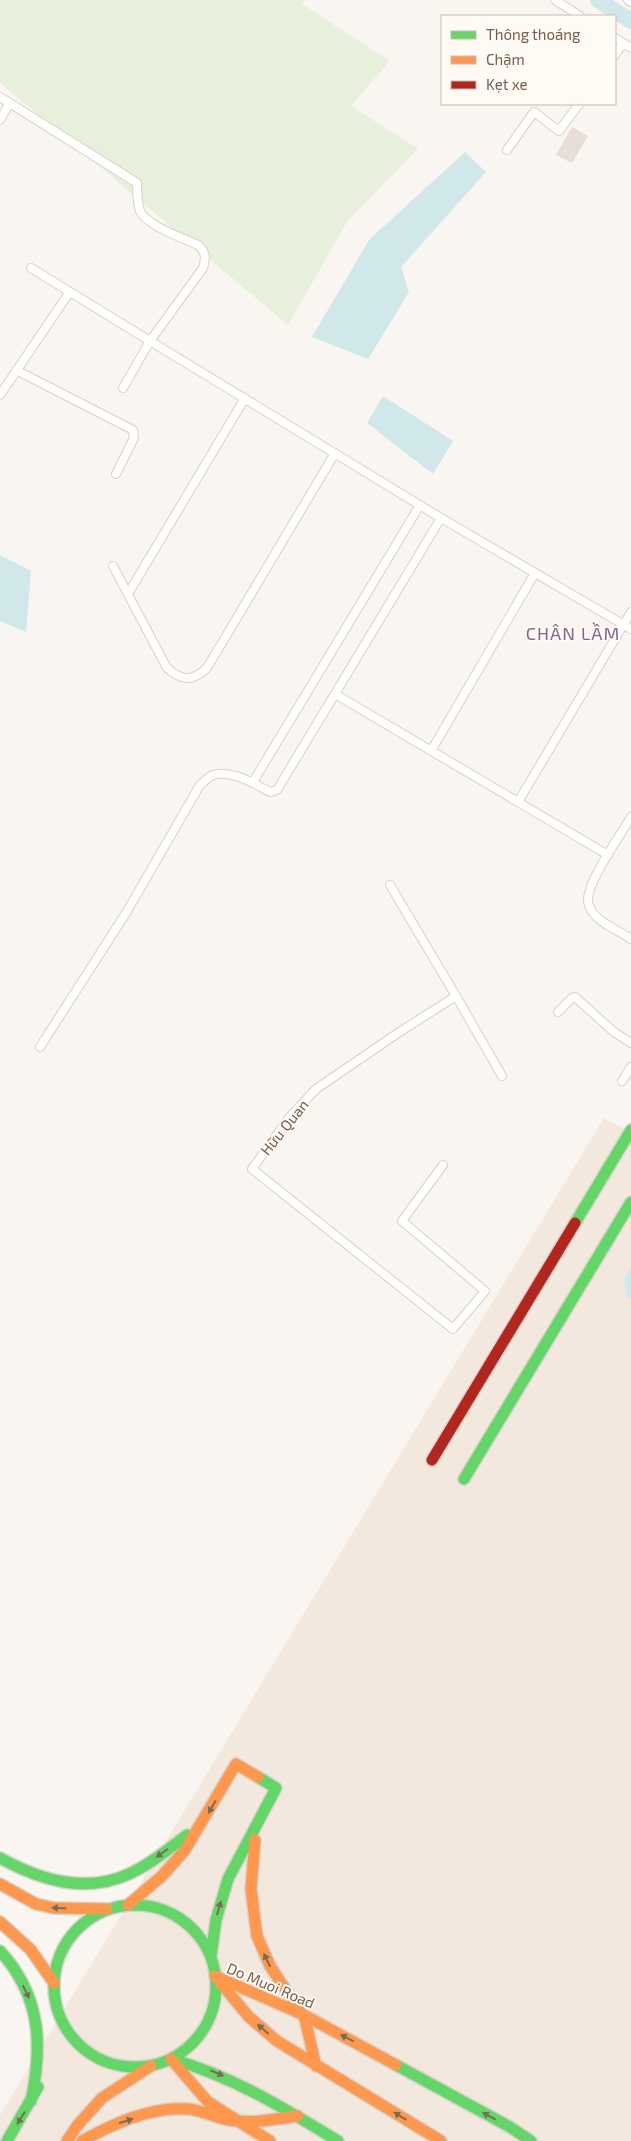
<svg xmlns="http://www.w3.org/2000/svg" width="631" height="2141" font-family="'Exo 2',sans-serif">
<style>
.residential{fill:#f2e8de}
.green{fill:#e7f0db}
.water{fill:#d0e8ea}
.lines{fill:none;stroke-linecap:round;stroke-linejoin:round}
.canal{stroke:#d0e8ea;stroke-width:16}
.building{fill:#e6ded7}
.lane-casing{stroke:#d7d1cb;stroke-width:10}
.fast-casing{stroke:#d9d2cb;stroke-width:14}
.slow-casing{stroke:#d9d2cb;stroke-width:14}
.jam-casing{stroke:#d9d2cb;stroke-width:14}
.lane{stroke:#fefefd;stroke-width:8}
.fast{stroke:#63d668;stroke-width:11}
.slow{stroke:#ff974d;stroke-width:11}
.jam{stroke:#b3261e;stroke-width:11}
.oneway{fill:#776e51}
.labels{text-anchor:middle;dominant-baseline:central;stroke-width:4;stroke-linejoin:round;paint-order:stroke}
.street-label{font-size:15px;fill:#7a5c4d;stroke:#fffaf3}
.quarter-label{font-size:18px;letter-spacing:1px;fill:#846695;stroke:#fffaf3}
</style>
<rect width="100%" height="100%" fill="#f9f5f0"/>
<!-- residential -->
<path class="residential" d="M604,1118L631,1133V2141H0V2115Z"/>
<!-- green -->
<path class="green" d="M0,0H304L302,4L390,61L351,106L418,149L348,220L288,325L0,83Z"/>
<!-- water -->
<path class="water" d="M465,152L486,172L401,267L409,292L368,359L312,337L369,240Z
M383,396L453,441L433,474L367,423Z
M0,555L31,571L26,632L0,621Z
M631,1268V1299L627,1296L624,1280Z"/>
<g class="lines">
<!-- canal -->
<path class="canal" d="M598,0L631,21"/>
</g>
<!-- building -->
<path class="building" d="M572,127L588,136L572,163L556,155Z"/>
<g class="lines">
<!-- lane casing -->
<g class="lane-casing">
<path id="lane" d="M555,0L580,16
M628,0L631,2
M615,38L631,48
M615,55L623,43
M0,97L137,183C137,192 137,202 140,211C147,226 183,238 198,245C206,252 206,258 203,268L150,341L31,268
M0,120L9,104
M507,150L534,112L559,131L579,104
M16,370L133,430L134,438L116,474
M123,388L150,341L441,518
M0,395L69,293
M113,566L167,668C182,681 192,682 207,668L335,453
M128,594L245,398
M335,694L608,855
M431,751L535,573
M253,782L420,505
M518,802L631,612
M631,817C620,836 589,879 588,899C588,904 590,909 593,913C601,924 620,931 631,939
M390,885L456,996
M558,1012L572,998L575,997L614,1032L631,1043
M40,1047L126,913L200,785C204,782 208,777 213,775C231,769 255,784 270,792L277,790L441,518L631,629
M622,1081L631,1067
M443,1165L402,1221L485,1291L453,1329L252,1169L289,1118L316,1089L398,1033L456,996L502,1076"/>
</g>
<!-- fast casing -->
<g class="fast-casing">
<path id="fast" d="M575,1223L631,1130
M464,1479L631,1202
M0,1858C40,1880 85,1894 129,1874C150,1864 169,1849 187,1835
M54 1986a81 81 0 1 1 162 0a81 81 0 1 1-162 0Z
M0,1951C41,1996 43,2045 31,2101
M211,1956L216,1920L228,1879L276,1788L258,1777
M171,2059C232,2076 284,2108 338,2141
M396,2065L510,2127L531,2141
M7,2141L38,2087"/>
</g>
<!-- slow casing -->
<g class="slow-casing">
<path id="slow" d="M255,1840L251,1889L257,1936L270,1966L305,2019L316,2066
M0,1884L36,1904L54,1908L107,1909
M128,1905L162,1876L185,1850L236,1764L258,1777
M0,1922L30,1949L54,1983
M215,1976L304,2015L396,2065
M219,1981L249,2017L277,2041L441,2141
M171,2059L208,2102L270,2141
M67,2141L77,2126L102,2098L151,2066
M82,2141C113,2124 151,2106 188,2109C202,2110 215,2118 229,2120C252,2124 275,2119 298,2116"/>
</g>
<!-- jam casing -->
<g class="jam-casing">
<path id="jam" d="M432,1460L575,1223"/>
</g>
<!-- lane -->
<use href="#lane" class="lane"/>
<!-- fast -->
<use href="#fast" class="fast"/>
<!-- slow -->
<use href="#slow" class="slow"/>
<!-- jam -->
<use href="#jam" class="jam"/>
</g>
<!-- one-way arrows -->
<defs><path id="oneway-solid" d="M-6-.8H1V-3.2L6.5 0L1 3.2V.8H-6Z" transform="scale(1.25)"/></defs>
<g class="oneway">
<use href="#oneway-solid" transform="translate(212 1807) rotate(120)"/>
<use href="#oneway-solid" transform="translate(162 1853) rotate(145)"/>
<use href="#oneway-solid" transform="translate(59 1908) rotate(-176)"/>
<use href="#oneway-solid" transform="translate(219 1908) rotate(-74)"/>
<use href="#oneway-solid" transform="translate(267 1960) rotate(-115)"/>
<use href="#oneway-solid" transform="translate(26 1992) rotate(65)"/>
<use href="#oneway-solid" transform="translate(263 2029) rotate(-139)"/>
<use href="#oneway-solid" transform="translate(347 2038) rotate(-153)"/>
<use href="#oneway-solid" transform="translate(217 2073) rotate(23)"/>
<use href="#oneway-solid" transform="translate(400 2116) rotate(-149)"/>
<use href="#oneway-solid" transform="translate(489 2116) rotate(-151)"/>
<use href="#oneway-solid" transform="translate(21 2118) rotate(122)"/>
<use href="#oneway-solid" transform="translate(126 2121) rotate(-17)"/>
</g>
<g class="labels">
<!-- street labels -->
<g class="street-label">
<text transform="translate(284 1127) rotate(-51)">Hữu Quan</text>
<text transform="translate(271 1985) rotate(23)">Do Muoi Road</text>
</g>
<!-- quarter labels -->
<g class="quarter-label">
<text x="573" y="633">CHÂN LẦM</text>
</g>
</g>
<!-- legend -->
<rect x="441" y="15" width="175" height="90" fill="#fffaf3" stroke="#cabbb1"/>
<rect x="451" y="31" width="25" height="8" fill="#63d668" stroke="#cabbb1"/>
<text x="486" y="40" font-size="15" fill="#7a5c4d">Thông thoáng</text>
<rect x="451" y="56" width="25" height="8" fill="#ff974d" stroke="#cabbb1"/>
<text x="486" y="65" font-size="15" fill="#7a5c4d">Chậm</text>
<rect x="451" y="81" width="25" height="8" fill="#b3261e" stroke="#cabbb1"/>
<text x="486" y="90" font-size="15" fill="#7a5c4d">Kẹt xe</text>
</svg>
